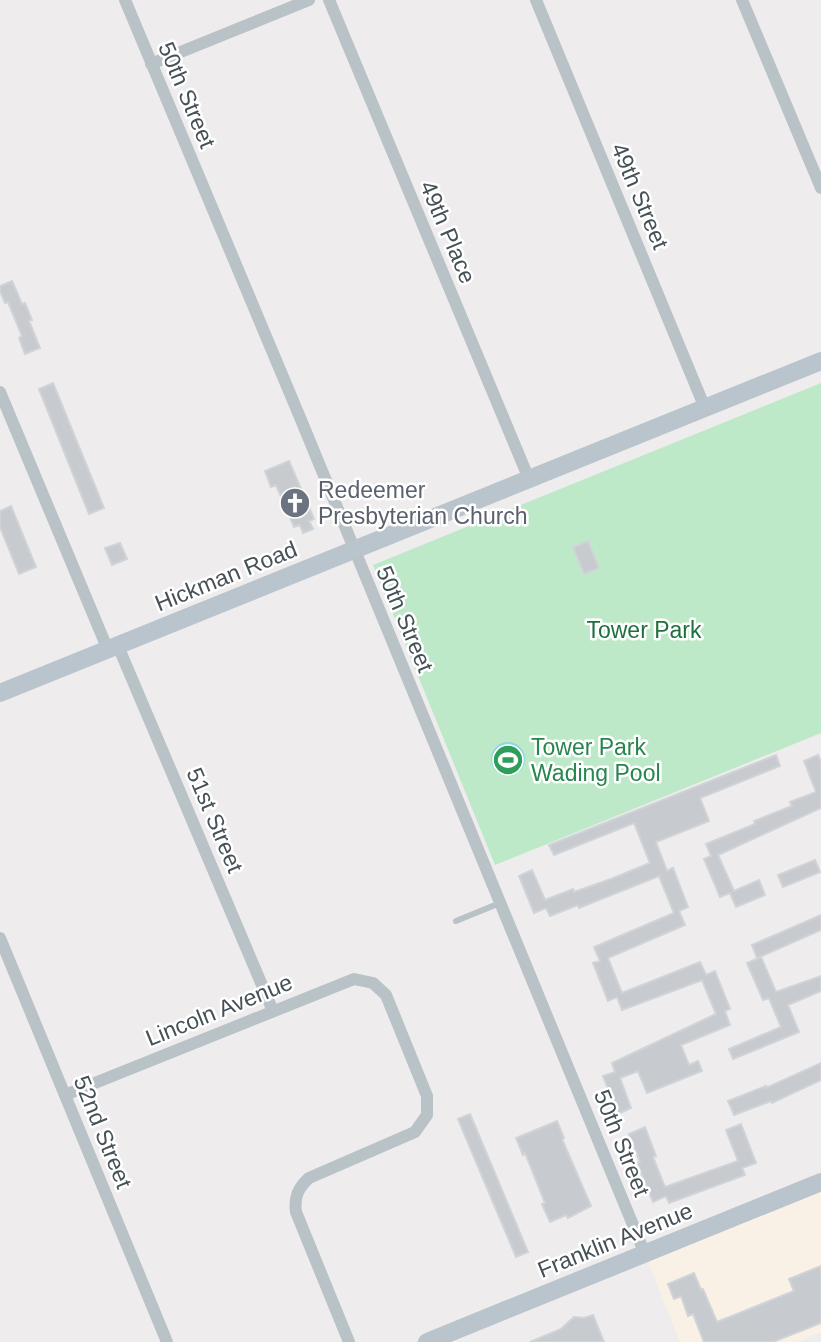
<svg xmlns="http://www.w3.org/2000/svg" width="821" height="1342" font-family="Arial,sans-serif">
<style>
.commercial{fill:#f9f1e5}
.green{fill:#bde9c9}
.water{fill:#8fd9e1}
.building{fill:#c7cace;stroke:#d0d3d7;stroke-width:2}
.lines{fill:none;stroke-linecap:round;stroke-linejoin:round}
.lane{stroke:#b8c2c7;stroke-width:6}
.street{stroke:#b8c2c7;stroke-width:12}
.secondary{stroke:#b9c4cc;stroke-width:18}
.labels{text-anchor:middle;dominant-baseline:central;stroke-width:5;stroke-linejoin:round;paint-order:stroke}
.street-label{font-size:23px;fill:#465157;stroke:#fff}
.worship-label{font-size:23px;fill:#5b616d;stroke:#fff;text-anchor:start}
.park-label{font-size:23px;fill:#20703f;stroke:#fff}
.leisure-label{font-size:23px;fill:#27864d;stroke:#fff;text-anchor:start}
</style>
<rect width="100%" height="100%" fill="#eeecec"/>
<!-- commercial -->
<path class="commercial" d="M821,1182V1332L797,1342H680L645,1254Z"/>
<!-- green -->
<path class="green" d="M821,383V733L495,865L373,565Z"/>
<!-- water -->
<path class="water" d="M491 759a17 17 0 1 1 34 0a17 17 0 1 1-34 0Z"/>
<!-- building -->
<path class="building" d="M12,281L22,304L25,303L32,320L29,321L40,348L25,354L19,338L22,336L8,302L5,303L0,291V286Z
M53,383L104,508L89,514L39,389Z
M289,461L314,519L309,521L313,529L303,533L300,525L294,527L276,485L271,487L265,471Z
M11,506L36,567L19,574L0,527V511Z
M588,541L599,568L584,574L573,547Z
M120,543L127,559L112,565L105,548Z
M776,755L780,766L700,798L709,821L656,842L667,871L673,868L688,907L679,911L685,925L608,958L622,993L700,962L706,975L715,971L730,1009L725,1011L730,1025L681,1045L689,1065L698,1061L702,1071L647,1093L638,1071L620,1078L631,1108L618,1114L603,1076L615,1072L612,1063L716,1014L702,980L622,1010L617,997L608,1001L593,963L600,961L594,947L674,913L659,876L579,908L578,905L550,916L546,908L534,913L519,876L532,870L545,900L573,889L574,892L611,879L650,863L634,823L554,855L549,845Z
M818,755L821,762V808L718,855L734,891L759,880L765,895L736,907L730,893L720,897L704,859L711,856L706,844L755,824L754,821L792,806L790,802L816,792L804,761Z
M815,860L820,872L783,887L778,875Z
M821,915V930L757,958L752,945Z
M761,957L776,992L821,976V991L788,1005L799,1032L733,1059L729,1049L781,1027L769,998L763,1000L747,963Z
M821,1063V1080L772,1103L771,1101L734,1115L728,1101L766,1086V1088Z
M470,1114L528,1252L516,1257L458,1119Z
M557,1121L564,1138L562,1139L591,1206L568,1218L566,1215L550,1222L542,1204L545,1203L525,1153L523,1155L516,1138Z
M741,1124L756,1163L742,1168L745,1175L669,1203L666,1196L653,1202L637,1163L640,1162L629,1134L645,1127L656,1156L653,1157L665,1187L738,1161L726,1130Z
M821,1266V1323L773,1342H704L693,1314L688,1316L681,1296L674,1299L668,1284L694,1273L701,1290L703,1289L717,1322L794,1291L789,1279Z
M593,1315L604,1342H530L561,1329L574,1317L584,1318Z"/>
<g class="lines">
<!-- lane -->
<path class="lane" d="M456,921L500,903"/>
<!-- street -->
<path class="street" d="M125,0L299,415L645,1254
M329,0L529,479
M536,0L705,408
M742,0L821,188
M151,64L309,0
M0,392L108,650
M118,646L273,1011
M0,938L167,1342
M65,1095L354,979L373,983L386,995L427,1096V1115L415,1132L309,1178C298,1188 294,1197 296,1212L349,1342"/>
<!-- secondary -->
<path class="secondary" d="M0,693L821,361
M427,1342L821,1182"/>
</g>
<!-- icons -->
<defs>
<g id="church-disc" transform="scale(1.575)"><circle r="9.5" fill="#6b7280" stroke="#fff"/><path d="M-1.2-6h2.4v3.5h3.3v2.4h-3.3V6h-2.4V-.1h-3.3v-2.4h3.3Z" fill="#fff"/></g>
<g id="stadium-disc" transform="scale(1.575)"><circle r="9.5" fill="#2e9e5b" stroke="#fff"/><path d="M0-5a6.5 5 0 1 0 0 10a6.5 5 0 1 0 0-10ZM-3.5-1.8h7v3.6h-7Z" fill="#fff"/></g>
</defs>
<g fill-rule="evenodd">
<use href="#church-disc" x="295" y="503"/>
<use href="#stadium-disc" x="508" y="760"/>
</g>
<g class="labels">
<!-- street labels -->
<g class="street-label">
<text transform="translate(187 95) rotate(67)">50th Street</text>
<text transform="translate(640 196) rotate(67)">49th Street</text>
<text transform="translate(448 232) rotate(67)">49th Place</text>
<text transform="translate(226 576) rotate(-22)">Hickman Road</text>
<text transform="translate(405 619) rotate(67)">50th Street</text>
<text transform="translate(215 820) rotate(67)">51st Street</text>
<text transform="translate(219 1010) rotate(-22)">Lincoln Avenue</text>
<text transform="translate(103 1132) rotate(68)">52nd Street</text>
<text transform="translate(622 1143) rotate(68)">50th Street</text>
<text transform="translate(615 1240) rotate(-22)">Franklin Avenue</text>
</g>
<!-- worship labels -->
<g class="worship-label">
<text x="318" y="490">Redeemer<tspan x="318" dy="26">Presbyterian Church</tspan></text>
</g>
<!-- park labels -->
<g class="park-label">
<text x="644" y="630">Tower Park</text>
</g>
<!-- leisure labels -->
<g class="leisure-label">
<text x="531" y="747">Tower Park<tspan x="531" dy="26">Wading Pool</tspan></text>
</g>
</g>
</svg>
